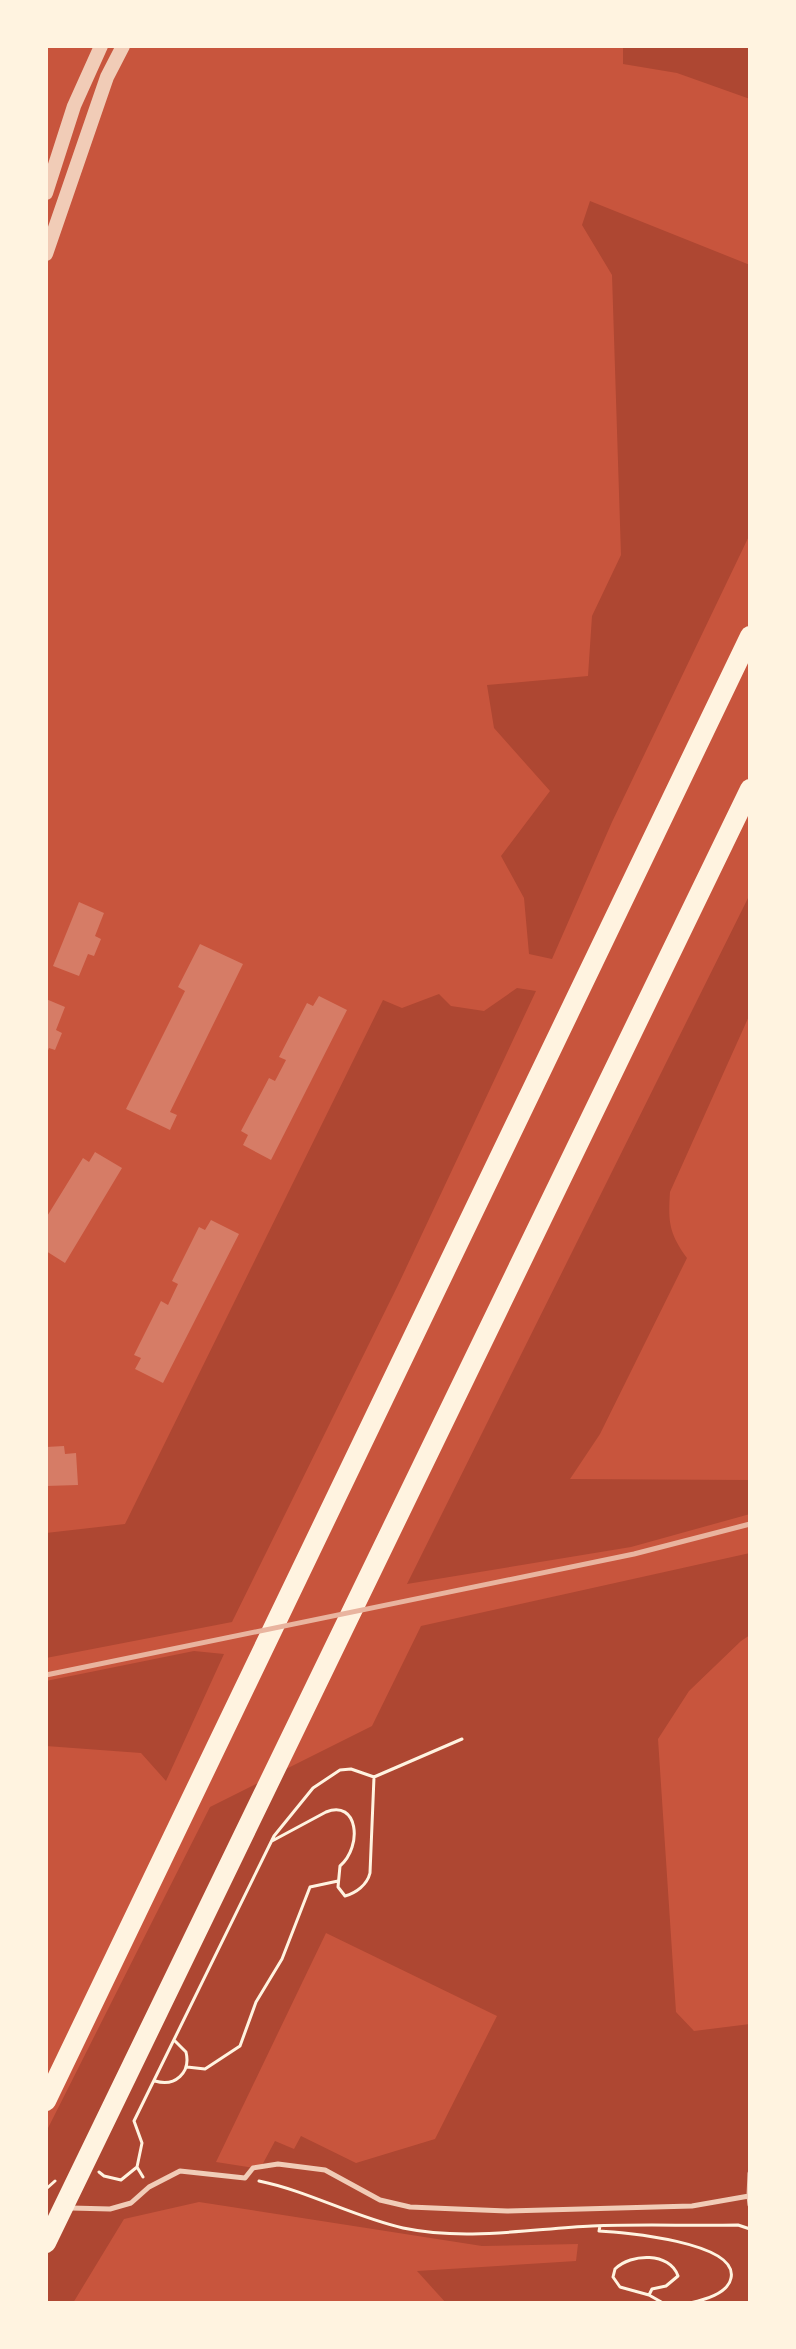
<svg xmlns="http://www.w3.org/2000/svg" width="796" height="2349" font-family="Lora,serif">
<style>
.green{fill:#ae4732;fill-rule:evenodd}
.building{fill:#d67c66}
.lines{fill:none;stroke-linecap:round;stroke-linejoin:round}
.path{stroke:#fff3e0;stroke-width:3}
.service{stroke:#f1ccb7;stroke-width:5}
.tertiary{stroke:#f1ccb7;stroke-width:14}
.motorway{stroke:#fff3e0;stroke-width:20}
.rail{stroke:#e9b49f;stroke-width:5}
</style>
<rect width="100%" height="100%" fill="#c8553d"/>
<!-- green -->
<path class="green" d="M623,46H750V99L677,73L623,64Z
M590,201L750,265V534L612,822L552,959L529,954L524,898L501,856L550,791L494,728L487,685L588,676L592,616L621,555L612,275L582,225Z
M750,894V1014L670,1192C668,1222 669,1233 687,1258L600,1434L570,1479L750,1480V1514L631,1547L407,1584Z
M517,988L536,991L399,1283L232,1622L46,1658V1533L125,1524L383,1000L402,1008L439,994L451,1006L484,1011Z
M750,1553V1635L741,1641L689,1691L658,1739L676,2012L694,2031L750,2024V2303H446L417,2271L576,2261L578,2244L482,2246L199,2202L124,2219L73,2303H46V2132L210,1807L372,1726L421,1626ZM326,1933L497,2016L435,2139L356,2163L301,2136L294,2149L275,2141L260,2169L216,2162Z
M194,1651L224,1654L166,1781L141,1753L46,1746V1681Z"/>
<!-- building -->
<path class="building" d="M79,902L104,913L95,936L101,939L94,956L88,954L79,976L53,966Z
M200,944L243,964L170,1112L177,1115L170,1130L126,1109L185,991L178,987Z
M319,996L347,1010L271,1160L243,1145L248,1135L241,1131L269,1078L275,1081L286,1060L279,1057L307,1003L313,1006Z
M46,999L65,1007L56,1030L62,1033L55,1050L49,1048L46,1055Z
M95,1152L122,1168L65,1263L46,1251V1218L83,1158L89,1162Z
M211,1220L239,1234L163,1383L135,1369L141,1358L134,1355L161,1301L168,1305L178,1284L172,1281L199,1227L205,1230Z
M64,1446L65,1454L76,1453L78,1485L46,1486V1447Z"/>
<g class="lines">
<!-- path -->
<path class="path" d="M272,1841L326,1812C358,1799 363,1846 340,1866L338,1887L345,1896C356,1893 367,1885 370,1873L374,1777
M187,2067L205,2069L240,2046L256,2002L282,1959L310,1887L338,1881
M155,2081C175,2087 191,2073 186,2052L174,2040
M99,2172L104,2176L121,2180L137,2167
M143,2177L137,2167L142,2143L134,2121L274,1836L313,1788L340,1770L351,1769L374,1777L462,1739
M259,2181C308,2191 354,2217 403,2228C465,2241 530,2229 592,2226C640,2224 690,2226 738,2225L750,2229
M46,2189L55,2181
M600,2226L599,2231C622,2232 739,2242 731,2278C728,2294 703,2300 690,2303
M649,2295L652,2289L666,2286L678,2276C670,2252 631,2253 615,2269L613,2277L620,2287L649,2295L663,2303"/>
<!-- service -->
<path class="service" d="M749,2196L750,2173
M71,2208L110,2209L131,2203L149,2187L180,2171L245,2178L253,2168L278,2164L325,2170L380,2200L410,2207L457,2209L507,2211L692,2206L749,2196L750,2205"/>
<!-- tertiary -->
<path class="tertiary" d="M46,193L74,106L101,46
M46,254L107,77L123,46"/>
<!-- motorway -->
<path class="motorway" d="M46,2101L750,636
M46,2243L750,789"/>
<!-- rail -->
<path class="rail" d="M46,1675L634,1554L750,1524"/>
</g>
<!-- border -->
<rect width="796" height="2349" fill="none" stroke="#fff3e0" stroke-width="96"/>
</svg>
